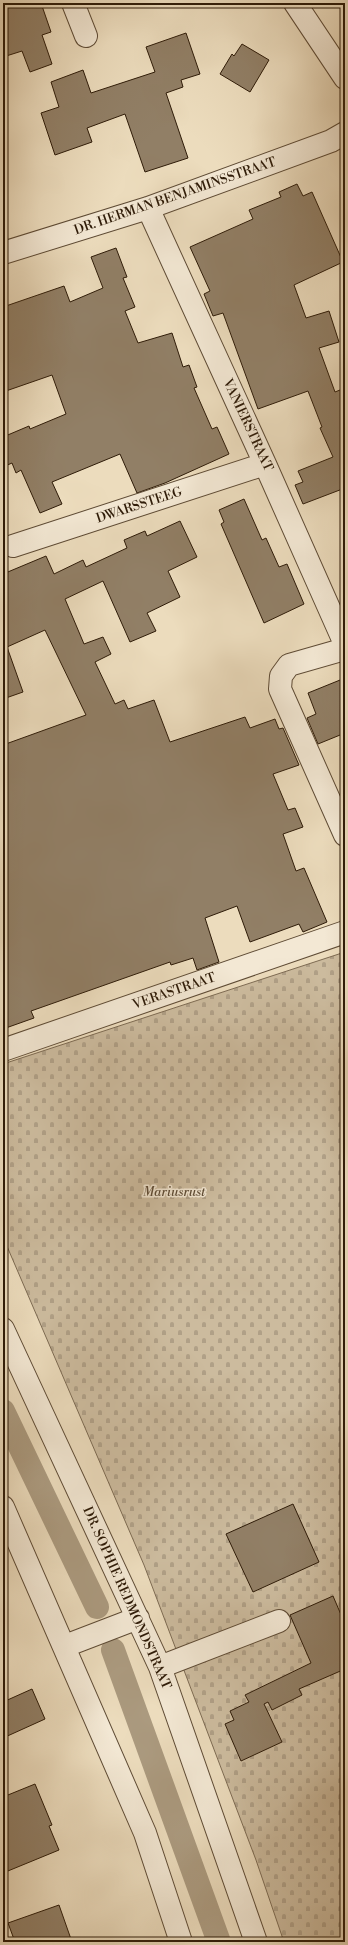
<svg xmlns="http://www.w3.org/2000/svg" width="348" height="1945" font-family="'Libre Bodoni',serif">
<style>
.cemetery{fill:url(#cemetery-stones);stroke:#7d6b53}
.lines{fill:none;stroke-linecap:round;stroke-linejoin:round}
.canal{stroke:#ab9a7f;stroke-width:24}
.building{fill:#917f66;stroke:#2e1b08}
.minor-casing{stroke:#5e4b35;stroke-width:24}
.minor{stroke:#f3e8d4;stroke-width:22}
.labels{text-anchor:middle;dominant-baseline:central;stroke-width:3;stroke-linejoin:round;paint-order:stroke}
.street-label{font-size:13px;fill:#2e1b08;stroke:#f3e8d4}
.park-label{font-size:13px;font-style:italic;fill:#5d4b35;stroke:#f3e8d4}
</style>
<defs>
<pattern id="cemetery-stones" width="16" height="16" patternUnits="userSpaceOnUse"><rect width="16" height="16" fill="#ccbb9e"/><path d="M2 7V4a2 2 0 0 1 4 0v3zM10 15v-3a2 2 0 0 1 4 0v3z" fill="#b0a087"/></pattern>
</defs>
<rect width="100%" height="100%" fill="#ecdcbd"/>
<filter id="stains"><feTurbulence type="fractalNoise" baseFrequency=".005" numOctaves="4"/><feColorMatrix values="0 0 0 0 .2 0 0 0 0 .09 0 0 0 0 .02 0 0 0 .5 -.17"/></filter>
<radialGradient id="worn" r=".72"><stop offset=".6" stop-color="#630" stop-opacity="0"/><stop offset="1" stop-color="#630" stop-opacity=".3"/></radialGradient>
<!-- cemetery -->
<path class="cemetery" d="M345,952V1942H284L256,1860L144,1565L3,1237V1064Z"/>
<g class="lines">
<!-- canal -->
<path class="canal" d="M3,1411L97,1607
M113,1650L219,1942"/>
</g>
<!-- building -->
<path class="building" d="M3,3H41L51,32L42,35L52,64L30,72L22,51L3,57Z
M186,33L200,74L181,80L183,87L166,93L188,158L145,172L125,114L87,128L92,142L55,155L41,113L59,107L51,82L83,70L91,93L155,72L146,47Z
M242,44L269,60L250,92L220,74L232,54L234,56Z
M297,184L303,196L312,192L343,262L294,285L306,318L329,311L339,342L319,348L335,392L345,388V488L303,504L295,485L303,482L298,471L333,457L320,428L322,427L308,391L258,409L223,313L213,316L204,294L210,291L190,247L253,219L249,210L281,197L279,192Z
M116,248L127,277L123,278L135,307L125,311L138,343L172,333L183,367L189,365L197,387L194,388L212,429L217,427L229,454L165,483L137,493L120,454L52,482L62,504L40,513L21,470L16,473L12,463L3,467V437L29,426L30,429L66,414L52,375L3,392V307L64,286L70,302L103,288L91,257Z
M244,499L262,540L266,538L279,567L287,564L304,604L264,623L221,524L224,522L219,510Z
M180,521L197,557L168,571L180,597L147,613L156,631L130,642L103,581L65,599L84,644L103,637L111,654L95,662L115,704L124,700L128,709L154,700L170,742L245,717L250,728L275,719L279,729L283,728L299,765L273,774L288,810L295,808L303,827L283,834L296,871L304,868L327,922L303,932L299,924L250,942L237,906L205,918L219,962L197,970L193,958L171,965L170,962L31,1011L34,1018L3,1029V745L86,715L45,630L7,647L23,692L3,699V574L46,556L54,574L83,560L86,567L127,548L124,540L145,531L147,536Z
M345,678V733L318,744L307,718L316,714L308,693Z
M293,1504L319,1562L253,1592L226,1534Z
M333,1596L345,1624V1669L299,1689L302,1695L272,1710L268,1702L264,1704L282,1742L241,1761L225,1724L234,1720L230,1711L249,1702L245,1695L311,1663L290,1615Z
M32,1689L45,1719L3,1738V1702Z
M35,1784L52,1825L49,1826L59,1850L3,1873V1797Z
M59,1905L72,1942H15L8,1923Z"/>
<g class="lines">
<!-- minor casing -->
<g class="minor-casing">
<path id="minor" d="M73,3L86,36
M295,3L345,78
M148,208L265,464L345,644
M3,253L148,208L331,141L345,133
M13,546L265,464
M345,649L289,665L281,676L280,689L345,835
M3,1050L345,932
M3,1329L160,1667L256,1942
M3,1507L145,1833L181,1942
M65,1646L138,1618
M160,1667L279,1621"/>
</g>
<!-- minor -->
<use href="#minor" class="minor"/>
</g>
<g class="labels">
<!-- street labels -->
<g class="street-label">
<text transform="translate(175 196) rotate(-19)">DR. HERMAN BENJAMINSSTRAAT</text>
<text transform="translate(248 425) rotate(65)">VANIERSTRAAT</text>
<text transform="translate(139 505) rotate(-18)">DWARSSTEEG</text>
<text transform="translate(174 991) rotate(-19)">VERASTRAAT</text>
<text transform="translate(127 1598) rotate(66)">DR. SOPHIE REDMONDSTRAAT</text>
</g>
<!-- park labels -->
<g class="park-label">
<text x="174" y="1192">Mariusrust</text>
</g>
</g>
<!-- margin -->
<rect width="348" height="1945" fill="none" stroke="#ecdcbd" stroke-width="16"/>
<rect x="4" y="4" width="340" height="1937" fill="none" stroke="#2e1b08" stroke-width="2"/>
<rect x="8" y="8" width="332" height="1929" fill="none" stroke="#2e1b08"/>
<rect width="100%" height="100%" filter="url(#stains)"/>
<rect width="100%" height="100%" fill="url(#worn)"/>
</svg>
